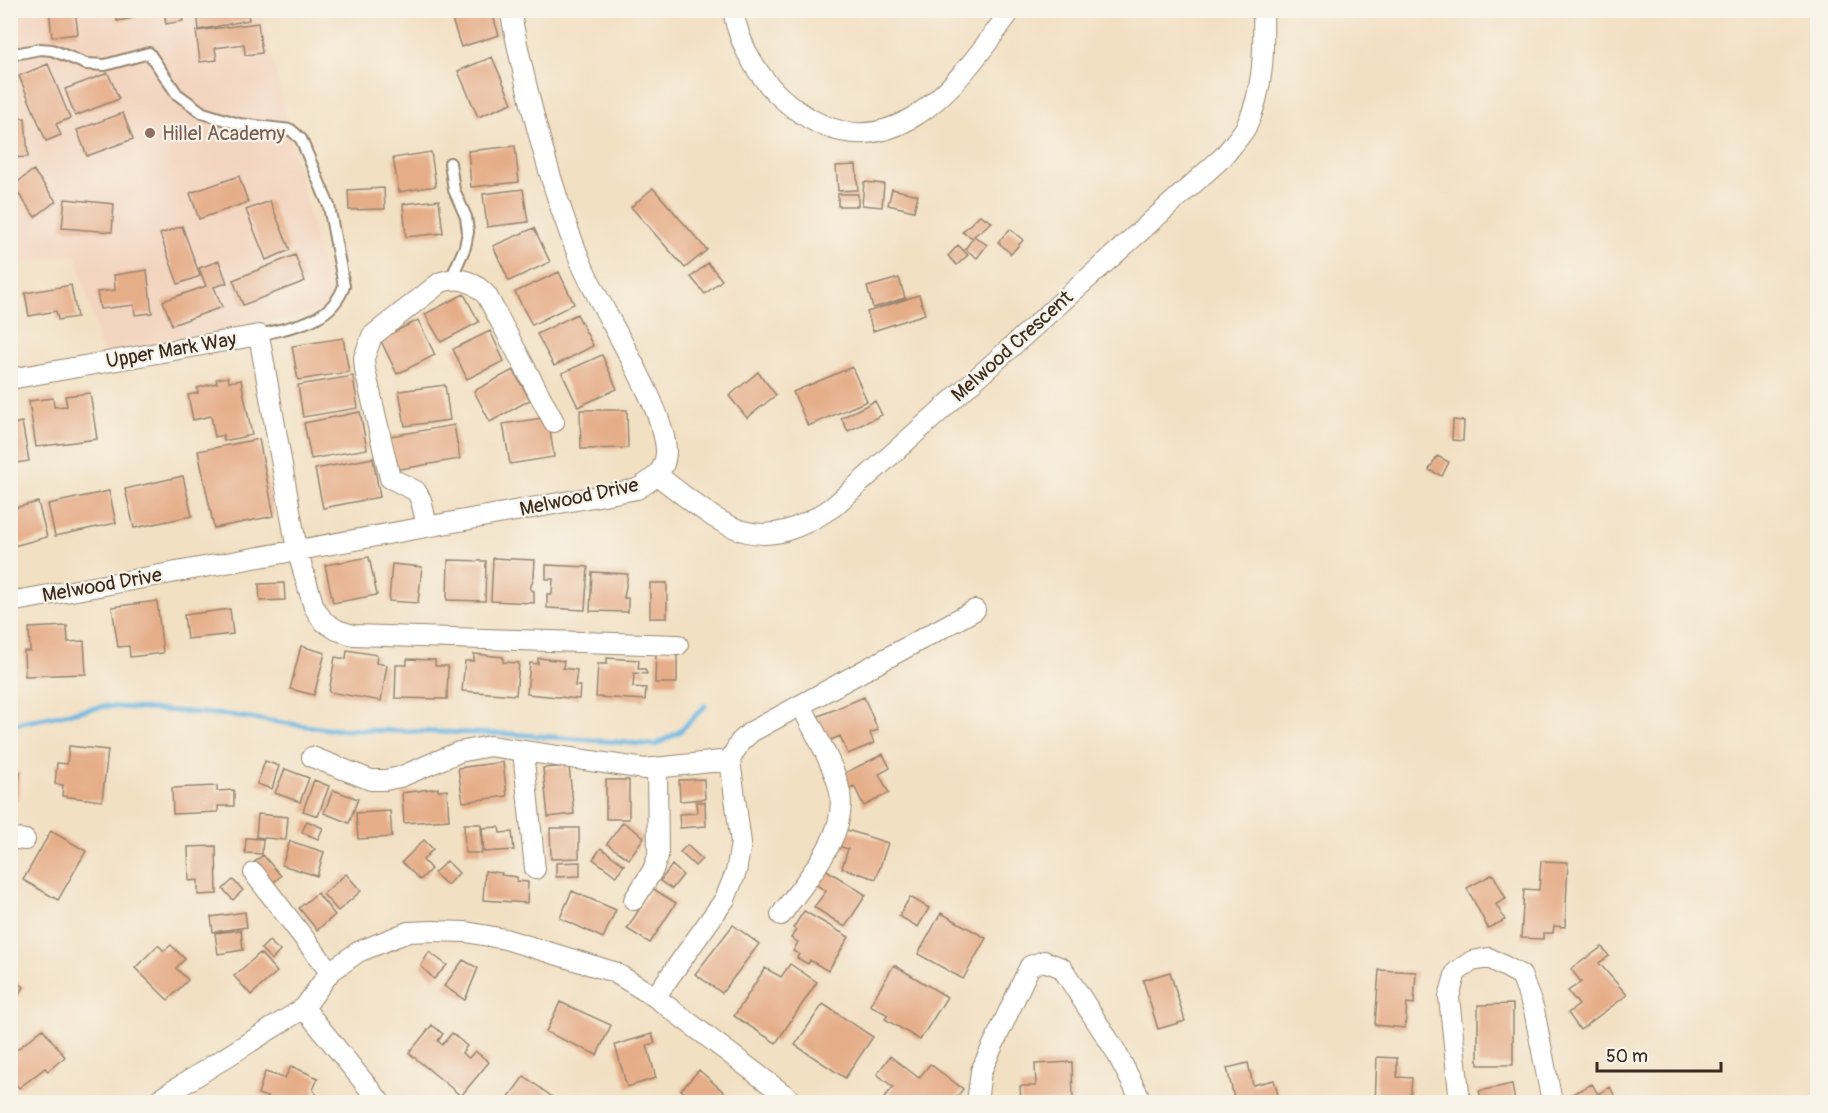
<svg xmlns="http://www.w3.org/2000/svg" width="1828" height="1113" font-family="Pangolin,sans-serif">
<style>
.built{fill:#f3d4bf}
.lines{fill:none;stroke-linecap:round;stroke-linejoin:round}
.stream{stroke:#66b3e0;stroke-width:5}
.building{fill:#e6ad89}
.service-casing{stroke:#968570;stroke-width:14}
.minor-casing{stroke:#968570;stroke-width:22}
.service{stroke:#fff;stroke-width:10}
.minor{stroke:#fff;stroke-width:20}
.education-dot{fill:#8d6e63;stroke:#f7f3e8;stroke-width:2}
.labels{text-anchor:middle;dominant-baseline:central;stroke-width:4.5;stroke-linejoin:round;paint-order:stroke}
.education-label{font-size:20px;fill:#785e54;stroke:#f7f3e8;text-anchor:start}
.street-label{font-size:20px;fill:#3b2a1e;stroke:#f7f3e8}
</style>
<rect width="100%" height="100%" fill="#f7f3e8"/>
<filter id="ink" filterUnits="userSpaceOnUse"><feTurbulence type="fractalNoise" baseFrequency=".0167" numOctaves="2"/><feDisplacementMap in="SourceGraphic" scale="12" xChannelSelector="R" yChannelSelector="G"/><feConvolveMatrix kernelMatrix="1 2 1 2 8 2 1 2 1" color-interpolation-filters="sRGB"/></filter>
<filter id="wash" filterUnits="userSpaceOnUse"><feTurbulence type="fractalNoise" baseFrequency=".008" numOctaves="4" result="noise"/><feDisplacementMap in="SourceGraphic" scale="24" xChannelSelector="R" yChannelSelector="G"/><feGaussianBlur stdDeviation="1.35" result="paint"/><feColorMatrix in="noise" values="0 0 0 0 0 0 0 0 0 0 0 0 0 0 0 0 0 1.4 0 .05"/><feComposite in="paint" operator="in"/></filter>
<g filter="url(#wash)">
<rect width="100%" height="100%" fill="#f2e0c3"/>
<!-- built -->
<path class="built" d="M10,11H261L332,308L104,362L77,256L11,264Z"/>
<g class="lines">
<!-- stream -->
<path class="stream" d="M10,725L105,706L228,715L327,729L513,734L655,745L679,732L705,706"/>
</g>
<g id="blocks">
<!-- building -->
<path class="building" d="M49,10H75L78,34L52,37Z
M116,10H133L134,18L117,21Z
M164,10H181L183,21L166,24Z
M197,10H247L249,20L199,30Z
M449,10H491L499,35L461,47Z
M258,23L262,53L245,55L244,44L215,48L217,60L200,62L196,31Z
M492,57L512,103L478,117L458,71Z
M48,64L70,118L56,124L61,135L46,141L19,76Z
M108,73L119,99L75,116L65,89Z
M123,113L133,139L87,156L77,130Z
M25,118L28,157L10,158V119Z
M515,146L519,182L471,187L468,151Z
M431,152L436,186L399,192L393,158Z
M856,165L858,190L838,191L836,166Z
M33,170L56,201L35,217L13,186Z
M239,176L248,202L199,219L190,193Z
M864,182L884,184L882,207L862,205Z
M384,188L385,209L349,210L348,190Z
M653,188L707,250L685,268L631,207Z
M523,189L528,222L487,227L483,194Z
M892,189L918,195L914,211L888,205Z
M838,194H858V206H838Z
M65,199L114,204L112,232L62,228Z
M439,200L443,233L406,237L403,204Z
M270,201L290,250L266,260L246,210Z
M980,215L992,222L974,236L987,245L977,258L965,249L973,238L962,232Z
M182,226L200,276L178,284L160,234Z
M534,228L550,262L509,281L493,246Z
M1010,229L1023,240L1011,254L998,242Z
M958,245L968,255L957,265L948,256Z
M295,255L305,281L243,305L233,280Z
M219,261L227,283L214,287L222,307L172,325L163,301L206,286L199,268Z
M708,263L722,280L705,294L691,277Z
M147,270L152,313L135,315L134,305L100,309L97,292L115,290L114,275Z
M559,272L574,304L532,325L515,292Z
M899,278L905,298L873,308L867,287Z
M71,285L77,317L58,320L56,311L29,316L25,293Z
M464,294L479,322L441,342L425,314Z
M919,295L925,314L873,331L867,312Z
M577,314L593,346L554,366L537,334Z
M418,320L435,355L397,374L380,339Z
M490,331L504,361L467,379L453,349Z
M343,338L349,372L298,380L292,346Z
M602,355L617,389L578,407L562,373Z
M852,367L867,401L808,426L793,392Z
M513,370L530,400L490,422L474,391Z
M758,372L776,395L747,418L729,396Z
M353,376L358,408L303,417L298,385Z
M228,377L229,382L241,380L252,435L224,441L223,435L215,437L211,416L193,420L188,395L198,393L197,388L217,383L216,379Z
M445,385L450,420L405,426L399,391Z
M90,393L97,439L36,447L29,401L53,398L54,407L67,406L65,396Z
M875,401L882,415L848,431L841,418Z
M580,410H627L628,448L581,449Z
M360,412L367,449L311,459L304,423Z
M10,416L13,424L22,422L29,461L10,464Z
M548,417L554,457L510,464L503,424Z
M1453,420L1464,421L1463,441L1452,440Z
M454,425L460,459L395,470L390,436Z
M259,439L274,516L214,528L198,451Z
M1437,456L1449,462L1442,476L1429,470Z
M373,458L380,497L323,508L315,469Z
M183,476L192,516L134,528L125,489Z
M109,491L116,523L55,536L48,504Z
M38,502L47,537L10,547V509Z
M369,557L377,595L333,603L325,565Z
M493,558L535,560L534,576L530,589L534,591V603L491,601Z
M448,560L486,561L485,601L447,600Z
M392,564L422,567L418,603L389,601Z
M546,565L588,567L585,610L547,608V594H552L553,579H546Z
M592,572L628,574L624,598H628V612L590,611Z
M284,583L285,600L260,601L259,584Z
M650,583H667V618H650Z
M157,601L163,653L130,657L129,646L118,647L112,607Z
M230,609L233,634L187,639L184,615Z
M67,626L68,642L84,641L86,674L25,676L24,651H30L29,628Z
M301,646L325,653L314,695L290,689Z
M347,650L377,655L376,663L387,665L381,701L329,692L335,657L346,659Z
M656,652L677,653V683H655Z
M474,654L503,657V662L519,663L516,695L462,691L465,661H474Z
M538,658L564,661L563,668L577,670L575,686H580L579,699L527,694L530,663L538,664Z
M607,658L639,660L638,669H645L647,674L634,673L633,687L646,688L645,700L596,697L598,664H607Z
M407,659L435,660V666H448L447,699L395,698L396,665H407Z
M864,697L878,730L870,733L874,743L848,754L840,736L824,743L814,718Z
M69,746L108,750L102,801L62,796L63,785L55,784L57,763L67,764Z
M883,754L890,768L879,774L889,793L864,806L854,786L844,791L837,777Z
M10,759H13L12,771L20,772L18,799L10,798Z
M265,761L279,766L272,789L257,784Z
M503,762L507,796L463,802L458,768Z
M569,766L574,814L548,817L543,768Z
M285,769L309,778L300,802L275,793Z
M704,779L705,799L680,801L679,780Z
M314,780L329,786L318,816L303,811Z
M606,780H629V819H606Z
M217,786V791L234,790V806H218V812L173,814L172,788Z
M438,788V791L447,790L449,820L404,823L402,793Z
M333,790L358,799L349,823L324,813Z
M696,802H705L706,826L680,828L679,814L697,813Z
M390,811L392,837L358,839L356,813Z
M258,814L288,817L286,840L256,837Z
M307,821L323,828L318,839L302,832Z
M623,822L644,837L629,859L607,844Z
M464,824H481L482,853H465Z
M499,827L500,833L512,832L514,850L484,852L482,828Z
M550,828H579V858L551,859Z
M841,828L888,843L876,879L842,868L848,849L835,845Z
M51,831L86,851L58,900L23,880Z
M246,838L263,839L262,854L245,853Z
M424,840L433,849L423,860L431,869L420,880L402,862Z
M290,841L324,852L317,876L282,865Z
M687,845L702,859L695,866L680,852Z
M216,846L217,894L198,895V880L189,881L188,847Z
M601,848L624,865L616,876L593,859Z
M263,855L281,876L269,886L252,864Z
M447,861L459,873L447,885L434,873Z
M1541,861L1568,862L1565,927L1554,926L1553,933H1543V939L1521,938L1524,889L1539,890Z
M580,862V876L556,877V863Z
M672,865L683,875L672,889L660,881Z
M825,869L866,895L845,927L814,907L826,891L815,884Z
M485,871L502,873L501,875L517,877V881L528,882L527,903L483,900Z
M346,874L361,891L338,911L323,894Z
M1493,874L1506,899L1496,904L1505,920L1488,928L1467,888Z
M233,880L243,890L233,900L223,889Z
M652,888L676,903L650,943L627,929Z
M572,891L616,910L603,938L560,918Z
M317,893L335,915L317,930L299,908Z
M910,897L929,908L918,927L899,916Z
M804,911L849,937L828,971L810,960L808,964L797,958L799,954L793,951L798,942L791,938L796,930L793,928Z
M245,912L247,927L213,932L211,917Z
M941,913L986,938L963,979L918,954Z
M733,925L759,944L722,993L695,974Z
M241,930L243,950L218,954L215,933Z
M269,941L280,951L272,960L261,949Z
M158,945L164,951L171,945L185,959L176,968L188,980L168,1000L135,968Z
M1602,947L1609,956L1599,963L1627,995L1580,1030L1568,1013L1579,1005L1568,991L1581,982L1571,969Z
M429,952L447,965L434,979L421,966Z
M260,953L277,972L251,995L234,976Z
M463,960L478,968L465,1000L444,986Z
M790,964L817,982L776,1043L734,1016L765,968L781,977Z
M894,965L947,997L920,1040L885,1019L888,1015L870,1005Z
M1379,970L1416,972L1414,1004L1407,1003L1405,1028L1375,1025Z
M1170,972L1185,1021L1158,1029L1143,980Z
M10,977L24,987L15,1000L10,996Z
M560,1002L611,1025L597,1055L546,1032Z
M823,1004L873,1037L845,1078L795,1045Z
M1513,1004V1065H1478V1005Z
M432,1025L443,1034L438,1041L442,1045L452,1033L467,1046L462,1053L469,1058L475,1051L489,1062L461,1096L409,1053Z
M43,1029L65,1057L48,1071L45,1068L19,1088L10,1077V1055Z
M652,1034L655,1043L647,1045L656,1078L627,1087L615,1045Z
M890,1056L919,1078L930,1064L963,1089L953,1102H881L893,1087L877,1074Z
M1377,1057L1397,1058V1077L1412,1078L1410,1102H1375Z
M1072,1062L1073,1102H1021L1020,1086H1036L1035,1064Z
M1248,1063L1253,1085L1274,1080L1280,1102H1235L1227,1068Z
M291,1066L318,1078L313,1090L322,1102H281L258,1094L265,1072L285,1078Z
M699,1070L735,1102H695L681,1090Z
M524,1076L559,1102H514L508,1098Z
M1512,1084L1515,1102H1482L1479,1091Z
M1592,1084L1598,1094L1610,1087L1618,1102H1572L1568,1096Z"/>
</g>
</g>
<g filter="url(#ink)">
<use href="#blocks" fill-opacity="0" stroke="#968570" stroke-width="1.5"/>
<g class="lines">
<!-- service casing -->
<g class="service-casing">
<path id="service" d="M10,55L40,49L52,50L86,64L105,65L149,53L177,94L203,113L239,124L291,130L301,139L329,206L344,286C331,323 293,326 259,335
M450,163L454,190L466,217L468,232L465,247L451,279"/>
</g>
<!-- minor casing -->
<g class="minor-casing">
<path id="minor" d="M733,10C739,47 761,83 791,106C888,181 958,85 1011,10
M10,379L259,335L297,550L314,607L323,621L337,630L353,635L678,645
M658,476C724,525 753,561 833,507L1223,157C1231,147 1240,137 1246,127C1264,91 1264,50 1263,10
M427,526L421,500L416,491L390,478L365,370L364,358L372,336L441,282C460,276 474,281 487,296L554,422
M10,602L637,489C651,481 666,472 666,452C666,408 602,312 582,265C549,186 527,95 510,10
M523,751L535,869
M312,757L371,780H385L400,777L459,752L490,746L645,769L730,760
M10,838L25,840
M254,873L330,972
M634,900L653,870L658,856L657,769
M781,915C806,879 853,832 838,784C830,757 813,730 801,705
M655,997L725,899L736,872L741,843L730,760L740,742L751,732L975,610
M304,1008L380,1102
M155,1102L304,1008L330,972L358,952L408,932L432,931L466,932L505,939L614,972L655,997L794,1102
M977,1102L981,1071L1030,966L1044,961L1062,968L1115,1050L1142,1102
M1460,1102L1449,997L1456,972L1472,961L1489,958L1521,975L1534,1010L1552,1102"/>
</g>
<!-- service -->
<use href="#service" class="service"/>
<!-- minor -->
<use href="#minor" class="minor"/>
</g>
</g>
<!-- markers -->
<circle class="education-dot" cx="150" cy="133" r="6"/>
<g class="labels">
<!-- education labels -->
<g class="education-label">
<text x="162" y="133">Hillel Academy</text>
</g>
<!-- street labels -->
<g class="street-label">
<text transform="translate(1012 346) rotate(-42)">Melwood Crescent</text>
<text transform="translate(171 350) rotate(-10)">Upper Mark Way</text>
<text transform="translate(579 497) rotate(-12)">Melwood Drive</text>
<text transform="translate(102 585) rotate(-10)">Melwood Drive</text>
</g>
</g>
<!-- margin -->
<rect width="1828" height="1113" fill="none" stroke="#f7f3e8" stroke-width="36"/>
<!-- scale -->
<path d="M1597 1062v9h124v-9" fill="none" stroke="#3b2a1e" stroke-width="3"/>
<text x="1606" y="1062" font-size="18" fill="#3b2a1e" stroke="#f7f3e8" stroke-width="4.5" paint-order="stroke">50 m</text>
</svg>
